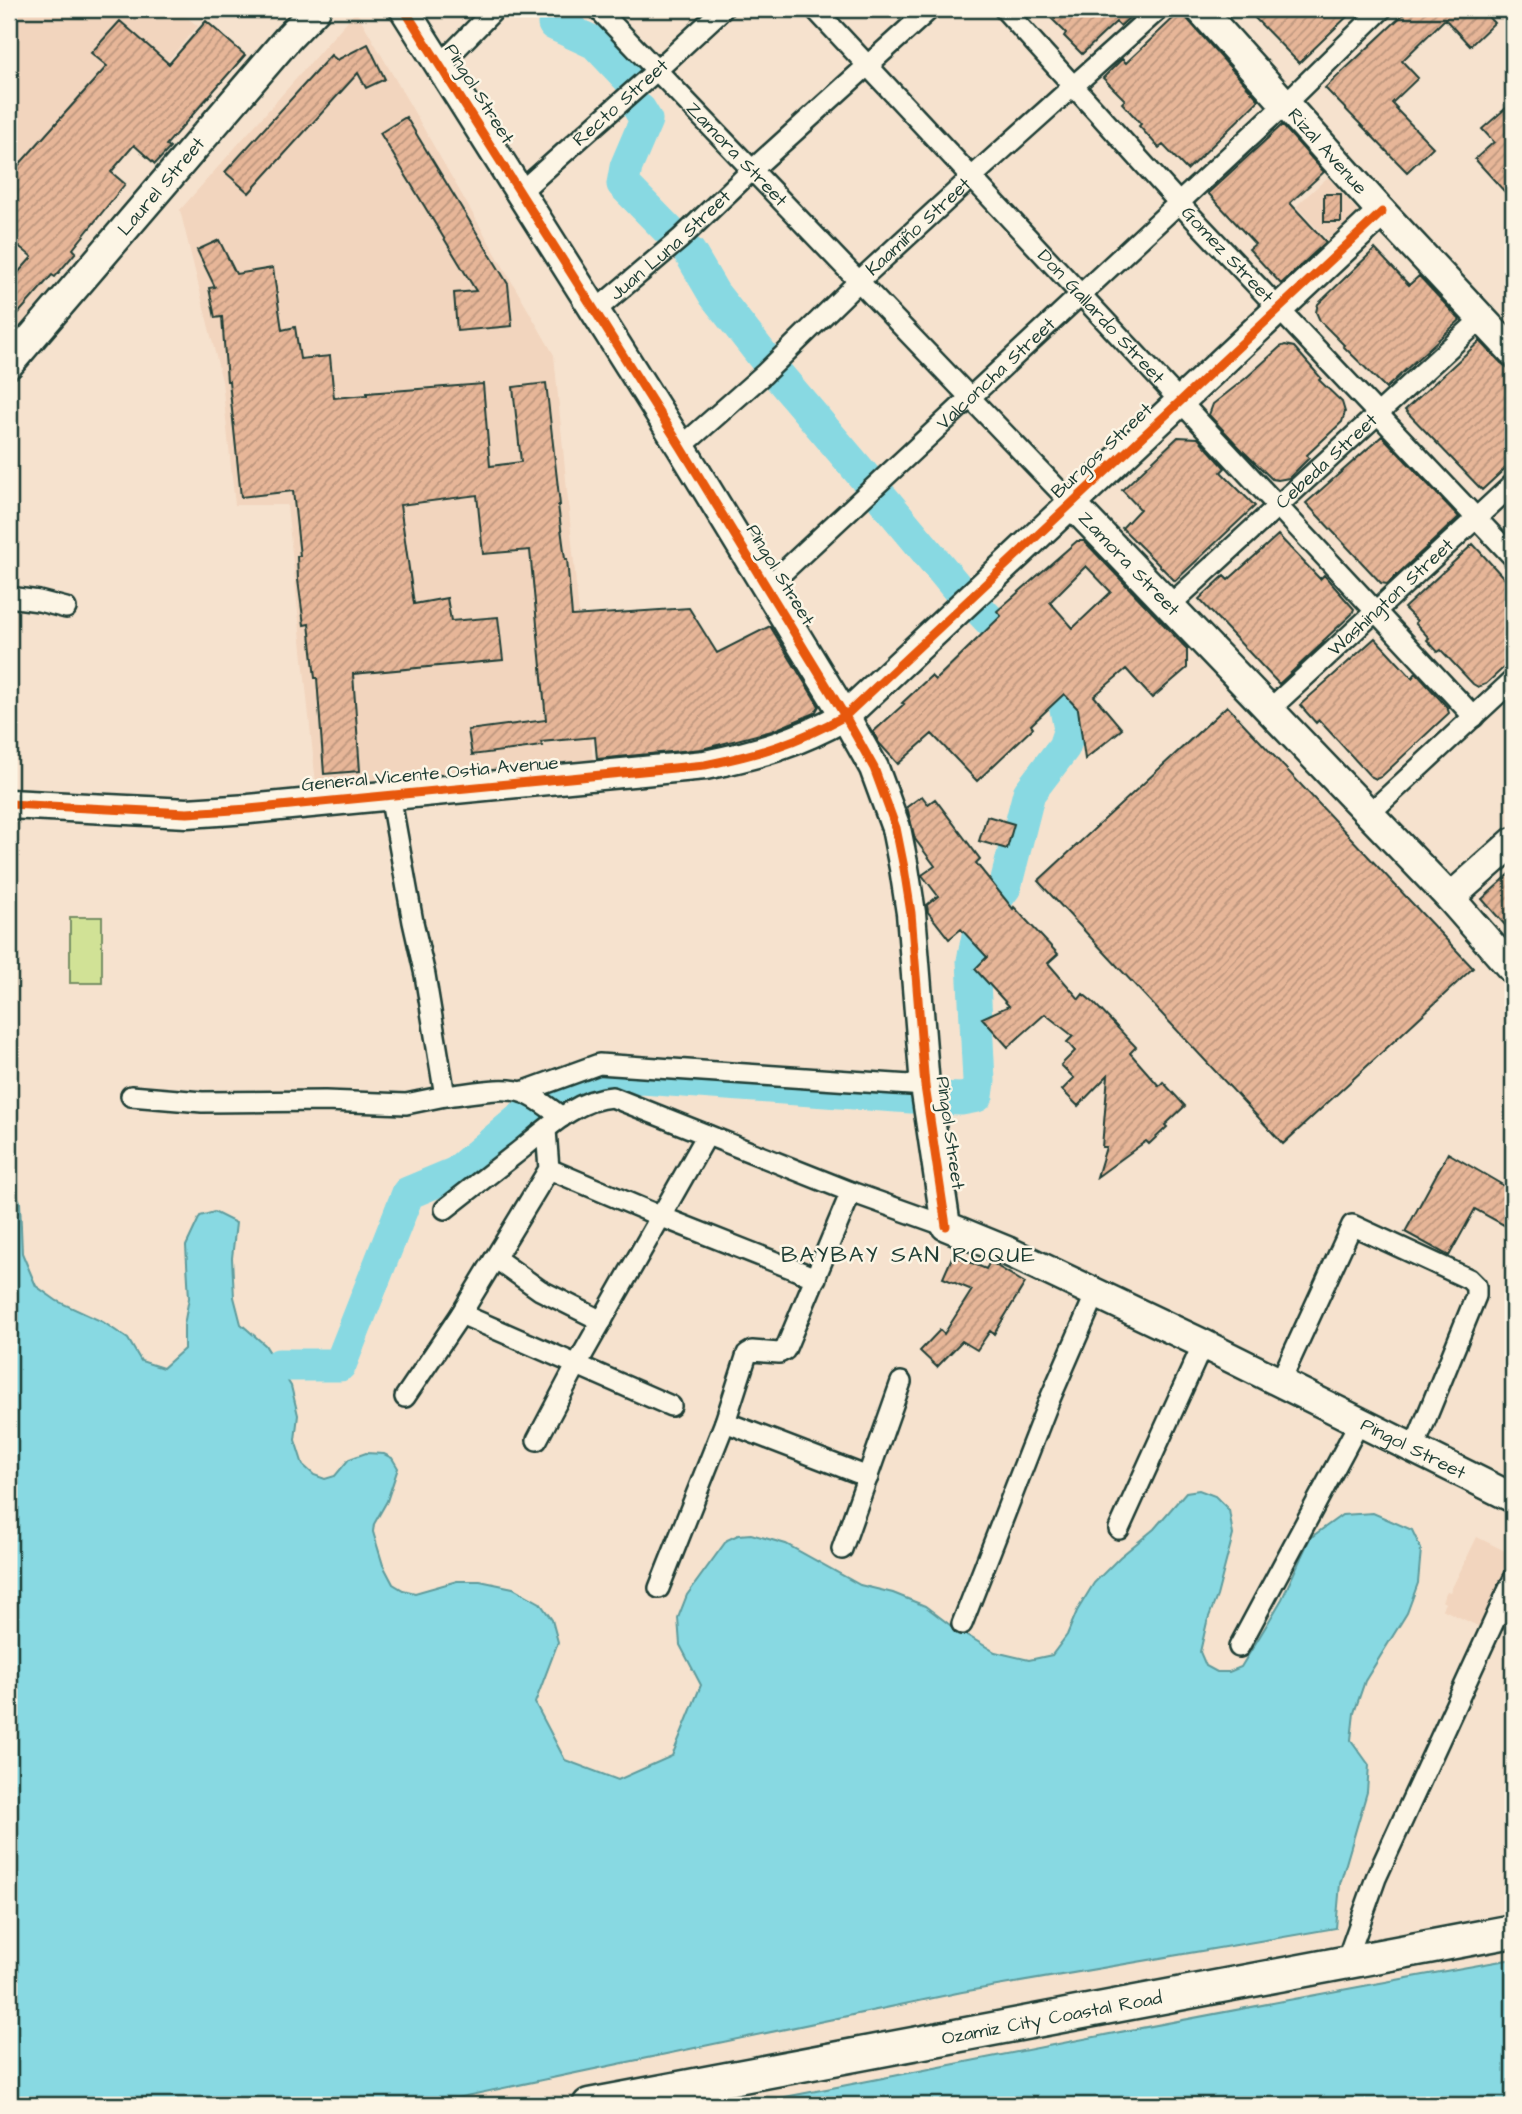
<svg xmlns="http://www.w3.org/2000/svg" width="1522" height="2114" font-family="'Architects Daughter',sans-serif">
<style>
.built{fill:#f2d5be}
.park{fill:#d1e296;stroke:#789065;stroke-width:2}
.water{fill:#88d9e2;stroke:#5e9b9c;stroke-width:2}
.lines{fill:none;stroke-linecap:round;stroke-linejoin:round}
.river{stroke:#88d9e2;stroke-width:33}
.building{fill:url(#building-hatch);stroke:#1f3d34;stroke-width:2;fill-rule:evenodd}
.street-casing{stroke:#1f3d34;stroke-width:24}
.secondary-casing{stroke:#1f3d34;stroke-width:33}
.primary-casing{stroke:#1f3d34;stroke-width:37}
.street{stroke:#fcf5e5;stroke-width:19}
.secondary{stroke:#fcf5e5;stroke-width:28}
.primary{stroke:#fcf5e5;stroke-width:32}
.cycleway-casing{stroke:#fcf5e5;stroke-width:13}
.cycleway{stroke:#e8590c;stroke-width:9}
.labels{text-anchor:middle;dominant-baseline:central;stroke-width:5;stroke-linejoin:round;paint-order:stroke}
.street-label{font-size:19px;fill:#1f3d34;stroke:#fcf5e5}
.quarter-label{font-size:23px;letter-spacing:2px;fill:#1f3d34;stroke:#fcf5e5}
</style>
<defs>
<pattern id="building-hatch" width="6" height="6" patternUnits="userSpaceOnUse" patternTransform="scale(1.75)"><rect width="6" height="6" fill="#e7b698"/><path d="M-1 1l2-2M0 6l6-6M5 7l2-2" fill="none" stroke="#bb957d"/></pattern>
</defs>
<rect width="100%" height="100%" fill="#f6e2ce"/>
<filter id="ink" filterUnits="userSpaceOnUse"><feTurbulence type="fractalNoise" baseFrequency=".0143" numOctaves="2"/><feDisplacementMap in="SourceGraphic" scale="14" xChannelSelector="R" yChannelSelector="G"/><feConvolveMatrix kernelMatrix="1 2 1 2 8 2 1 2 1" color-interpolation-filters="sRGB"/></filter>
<g filter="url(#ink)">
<!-- built -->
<path class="built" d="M9,9H176L198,26L14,239L50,290L9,339Z
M356,11L554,355L593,761L316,784L287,505H235L222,381L180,210Z
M1328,177L1362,216L1331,244L1296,206Z
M1477,1537L1511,1554L1480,1627L1442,1609L1445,1603L1442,1601L1447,1591L1450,1592Z"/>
<!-- park -->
<path class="park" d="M70,917H102V983H70Z"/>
<!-- water -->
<path class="water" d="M9,1175L20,1202L22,1253L36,1286L57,1301L103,1322L128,1339L141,1361L163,1368L184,1349V1325L189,1298L186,1246L200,1216L214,1212L236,1223L232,1258L234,1297L241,1324L265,1345L291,1386L298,1415L295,1440L303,1465L314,1475L325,1479L335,1476L349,1459L366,1453L384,1454L392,1458L398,1468L387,1501L374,1524L373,1532L383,1565L393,1584L403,1590L415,1593L457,1581H480L513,1588L540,1603L552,1620L558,1642L535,1703L565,1760L618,1780L672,1756L701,1685L680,1645L678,1618L687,1595L727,1540L738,1535L751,1534L786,1544L860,1585L893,1593L925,1606L950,1625L995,1652L1029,1660L1052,1655L1067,1635L1077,1611L1094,1583L1120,1557L1154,1529L1186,1492L1199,1490L1215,1496L1229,1510L1233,1535L1217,1596L1207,1622L1200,1652L1206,1666L1217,1672H1229L1241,1667L1266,1626L1282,1599L1310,1538L1342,1515L1373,1513L1412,1530L1421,1549L1418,1583L1407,1613L1365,1681L1354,1713L1351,1740L1369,1765L1367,1792L1340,1884L1336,1928L962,1992L423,2105H9Z
M1513,1959V2105H743C999,2056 1256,2004 1513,1959Z"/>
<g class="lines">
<!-- river -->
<path class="river" d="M571,9L554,24L595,43L632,82
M640,110L646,120L626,167L623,184L674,236
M690,253L714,294L766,360
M777,374L867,480
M883,499L958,589
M554,1096L568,1087L582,1081L642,1078L911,1097
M936,1098L961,1099L977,1096L979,1081L973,961L981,920L1005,887L1029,793L1064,747L1070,729L1064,699L978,608
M279,1365H340L408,1193L456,1173L531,1110"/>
</g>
<!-- building -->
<path class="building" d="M1042,9H1139L1120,26L1116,22L1082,54L1064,36L1066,33Z
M1246,9H1355L1299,63Z
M1409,9H1481L1494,23L1470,46L1445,19L1402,61L1418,78L1392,103L1397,108L1396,109L1433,147L1407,172L1325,88Z
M1182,10L1188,20L1259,100L1187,170L1163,145L1159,148L1139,126L1141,124L1122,103L1125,100L1103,78L1122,59L1126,63Z
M120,21L169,64L206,21L245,55L166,145L170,148L155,164L134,145L111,172L125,184L73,249L76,252L55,277L52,275L9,324V283L32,257L9,238V176L107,66L91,53Z
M368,44L385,79L366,88L358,73L249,193L225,172L331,55L337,60Z
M1513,102V201L1475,159L1494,142L1482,129Z
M406,117L508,284L512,326L457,331L454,293L476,291L380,133Z
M1282,125L1324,172L1290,203L1326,242L1281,284L1249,249L1255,244L1208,193Z
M1324,194H1341V222H1324Z
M219,240L236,274L273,268L282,330L295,327L300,359L330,356L334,398L367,395V393L483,384L490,466L521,462L513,387L546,383L560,505H558L565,559H567L572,616L689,608L717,653L770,626L819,706L815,713L772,731L702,749L597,759L595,737L541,742L542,746L472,755L468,730L546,720L530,550L483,554L477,495L400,505L414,604L447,598L451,621L498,617L503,660L353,674L360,771L324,774L317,678H315L309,624L304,625L298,580L297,556H300L293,491L241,497L229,381H227L222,317L215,318L209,288L215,287L197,250Z
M1375,249L1409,285L1419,276L1460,320L1386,388L1343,346L1344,345L1320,321L1316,312L1318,304Z
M1480,341L1501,363L1508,368H1513V461L1482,490L1405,410Z
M1285,345L1294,347L1321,378L1319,380L1342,402L1345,412L1342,422L1307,455L1309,458L1289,478L1278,480L1272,479L1243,451L1209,415L1213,404L1246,378L1280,347Z
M1382,436L1459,517L1387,584L1381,583L1306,503Z
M1178,437L1198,438L1225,468L1221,472L1255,506L1175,581L1122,528L1140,509L1122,490Z
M1278,535L1320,579L1324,575L1354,609L1352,614L1323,641L1324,642L1279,684L1199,599L1224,576L1228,580Z
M1077,541H1084L1187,649V668L1152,698L1126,669L1094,696L1122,729L1085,759L1078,709L1064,694L1031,725L1033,728L977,781L932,734L898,764L879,743L873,732L904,704L902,703L931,676L935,680L1001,616L997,611ZM1086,566L1111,592L1073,628L1050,602Z
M1473,544L1513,588V659L1486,684L1478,687L1473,684L1441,650L1438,652L1427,640L1429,638L1415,623L1417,621L1404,608Z
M1375,638L1412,678L1416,673L1447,707L1449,713L1381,777L1376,779L1370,776L1319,720L1316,723L1300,705Z
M1227,706L1473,968L1283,1144L1038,881Z
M922,796L928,804L935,799L980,859L976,863L1013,909L1014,907L1058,954L1048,963L1079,999L1083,994L1094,1003L1136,1047L1130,1053L1159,1086L1163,1082L1185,1106L1165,1125L1167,1127L1149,1144L1146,1141L1097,1177L1106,1147H1102L1108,1075L1078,1106L1062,1090L1074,1078L1061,1065L1075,1051L1067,1042L1073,1036L1045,1014L1008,1047L982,1018L1009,1006L975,969L987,957L961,929L949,939L928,912L927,905L938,896L922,875L935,866L915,839L907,807Z
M987,816L1014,824L1007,849L979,841Z
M1513,871V934L1482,899Z
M1448,1153L1513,1191V1230L1475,1209L1449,1256L1405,1232Z
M953,1255L986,1269L990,1262L1025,1283L994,1334L990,1331L977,1350L962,1341L937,1367L920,1351L940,1330L944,1334L972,1290L943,1278Z"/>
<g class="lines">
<!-- street casing -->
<g class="street-casing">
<g id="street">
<path id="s1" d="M598,9L1071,503"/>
<path id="s2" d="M815,9L1474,717"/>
<path id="s3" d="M1004,9L1179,203L1513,557"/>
<path d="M440,65L495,9"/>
<path id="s4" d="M519,193L657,70L723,9"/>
<path id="s5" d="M595,311L680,239L752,170L930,9"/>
<path id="s6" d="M681,447L764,374L859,281L972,177L1159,9"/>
<path id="s7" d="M767,587L1286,103L1382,9"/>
<path d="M9,597L39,601L66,608"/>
<path id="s8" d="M1169,606L1482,318"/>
<path id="s9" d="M1269,710L1513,484"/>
<path d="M390,795L413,922L425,975L445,1096C467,1094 504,1085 524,1093C538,1098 550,1109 562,1117"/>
<path d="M1369,814L1513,680"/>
<path d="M522,1092L599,1064L925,1086"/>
<path d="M131,1096L202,1102L325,1101L406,1104L445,1096"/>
<path d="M549,1169L662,1217L816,1278"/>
<path d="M445,1209C468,1191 491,1173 514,1155C543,1133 574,1099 612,1097L851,1192L946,1226"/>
<path d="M495,1258L540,1290L602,1321"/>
<path d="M461,1314L671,1406"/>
<path d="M1280,1382L1352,1225L1469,1279L1476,1286V1296L1414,1448"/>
<path d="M405,1397L461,1314L549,1169L546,1130"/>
<path d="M725,1422L868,1477"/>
<path d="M537,1440L576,1366L707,1135"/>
<path d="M1119,1529L1203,1344"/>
<path d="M842,1549L901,1382"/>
<path d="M659,1588L725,1422L747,1354L752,1351L779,1353L785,1350L851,1192"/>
<path d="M962,1624L1049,1401L1096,1293"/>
<path d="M1239,1647L1360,1421"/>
<path d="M1346,1962L1376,1878L1513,1580"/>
</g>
</g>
<!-- secondary casing -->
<g class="secondary-casing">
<g id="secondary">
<path id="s10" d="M404,9L681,447L845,716L874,768L896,828L904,868L911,913L925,1086L946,1226L1007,1251L1203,1344L1513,1498"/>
<path id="s11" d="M1200,9L1382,212L1513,352"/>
<path id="s12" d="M9,364L289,37L316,9"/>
<path id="s13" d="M1071,503L1450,898L1513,970"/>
<path d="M9,804L187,813L249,809L705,765C760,754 796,743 845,716L1382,212"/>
<path d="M1450,898L1513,842"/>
</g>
</g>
<!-- primary casing -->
<g class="primary-casing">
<g id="primary">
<path id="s14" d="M589,2105L1513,1931"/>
</g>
</g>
<!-- street -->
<use href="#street" class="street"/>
<!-- secondary -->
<use href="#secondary" class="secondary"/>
<!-- primary -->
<use href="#primary" class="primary"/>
<!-- cycleway casing -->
<g class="cycleway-casing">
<path id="cycleway" d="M404,9L681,447L845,716L874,768L896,828L904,868L911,913L925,1086L946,1226
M9,804L187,813L249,809L705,765C760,754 796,743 845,716L1382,212"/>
</g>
<!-- cycleway -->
<use href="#cycleway" class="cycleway"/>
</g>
</g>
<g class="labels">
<!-- street labels -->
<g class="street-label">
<text transform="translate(479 94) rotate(58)">Pingol Street</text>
<text stroke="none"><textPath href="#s4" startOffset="136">Recto Street</textPath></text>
<text stroke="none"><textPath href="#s11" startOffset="191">Rizal Avenue</textPath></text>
<text stroke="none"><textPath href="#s1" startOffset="201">Zamora Street</textPath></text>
<text stroke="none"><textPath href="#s12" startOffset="234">Laurel Street</textPath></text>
<text stroke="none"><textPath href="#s6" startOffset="324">Kaamiño Street</textPath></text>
<text stroke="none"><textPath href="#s5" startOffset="100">Juan Luna Street</textPath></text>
<text stroke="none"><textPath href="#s3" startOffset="332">Gomez Street</textPath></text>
<text stroke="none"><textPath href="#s2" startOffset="420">Don Gallardo Street</textPath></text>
<text stroke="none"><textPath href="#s7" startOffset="313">Valconcha Street</textPath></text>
<text transform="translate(1102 451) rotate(-43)">Burgos Street</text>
<text stroke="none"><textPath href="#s8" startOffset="214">Cebeda Street</textPath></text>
<text stroke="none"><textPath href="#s13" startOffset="84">Zamora Street</textPath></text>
<text transform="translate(780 575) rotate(59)">Pingol Street</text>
<text stroke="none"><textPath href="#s9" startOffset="166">Washington Street</textPath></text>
<text transform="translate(430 774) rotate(-5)">General Vicente Ostia Avenue</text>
<text transform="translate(950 1133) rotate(82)">Pingol Street</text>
<text stroke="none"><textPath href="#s10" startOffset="1876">Pingol Street</textPath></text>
<text stroke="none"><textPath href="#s14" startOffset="471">Ozamiz City Coastal Road</textPath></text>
</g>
<!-- quarter labels -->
<g class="quarter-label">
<text x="909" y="1255">BAYBAY SAN ROQUE</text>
</g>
</g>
<!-- margin -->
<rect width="1522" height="2114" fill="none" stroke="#fcf5e5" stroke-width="35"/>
<rect x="18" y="18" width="1487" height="2079" fill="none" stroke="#1f3d34" stroke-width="2.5" filter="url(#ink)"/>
</svg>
